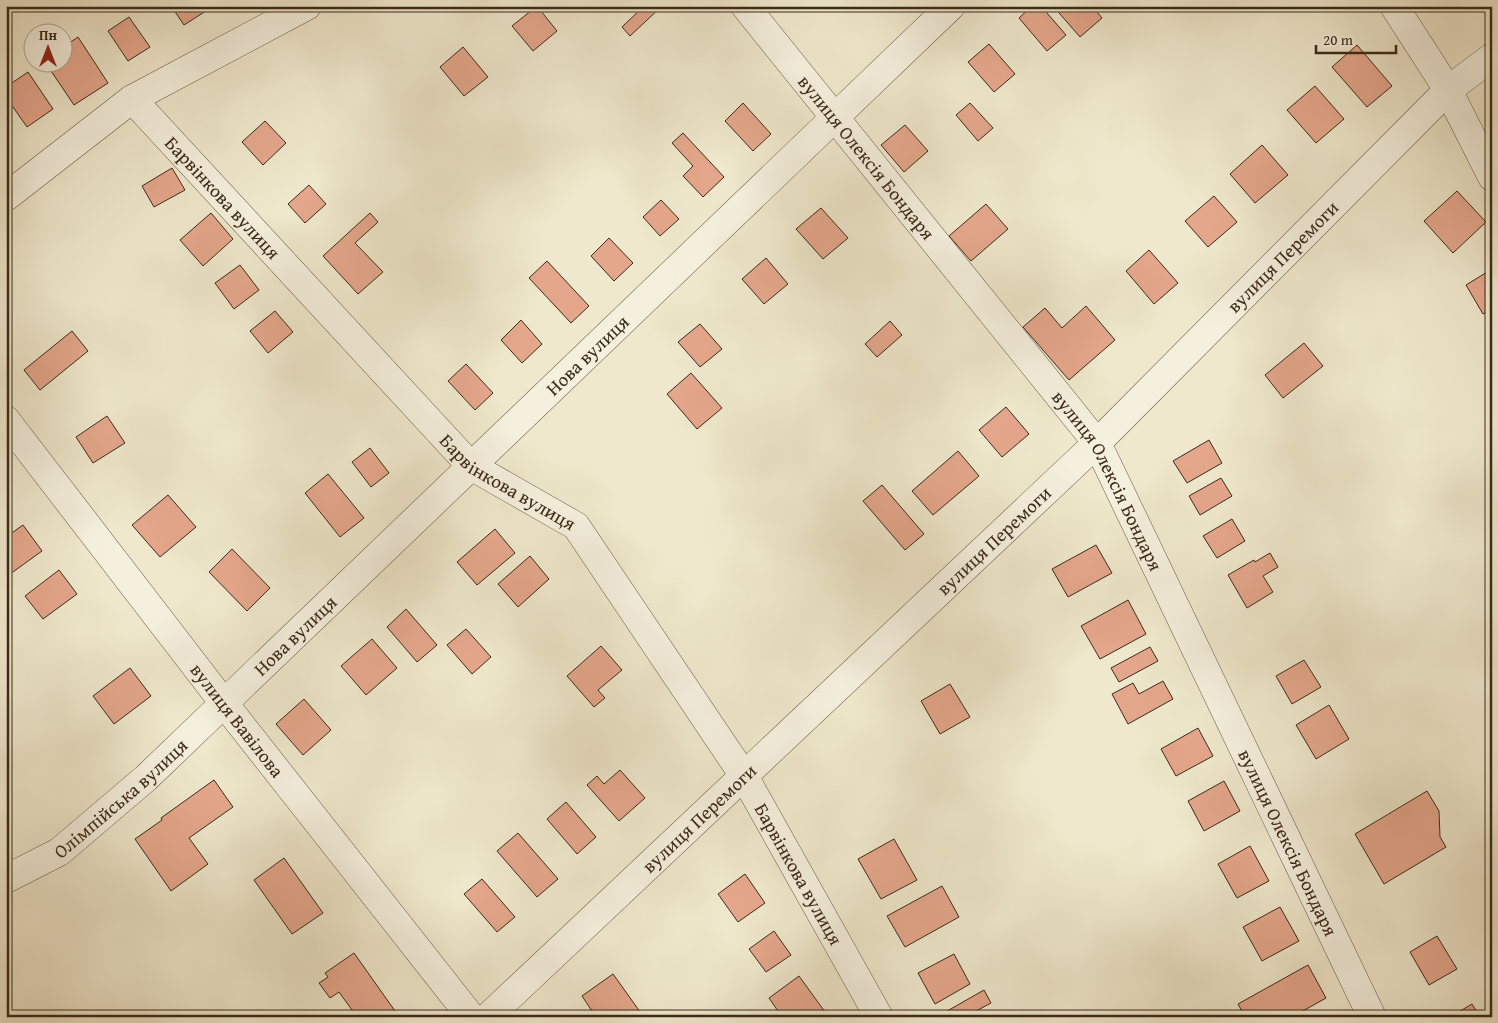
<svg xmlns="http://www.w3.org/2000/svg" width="1498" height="1023" font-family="'Gentium Book Plus',serif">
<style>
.building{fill:#e5a78c;stroke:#3b2b18}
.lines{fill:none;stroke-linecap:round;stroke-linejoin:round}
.street-casing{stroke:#685a45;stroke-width:29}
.street{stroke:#f5f0de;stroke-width:28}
.labels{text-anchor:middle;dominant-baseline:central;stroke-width:4;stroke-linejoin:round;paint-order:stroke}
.street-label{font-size:19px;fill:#3b2b18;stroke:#f5f0de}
</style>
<rect width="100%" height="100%" fill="#efe8cc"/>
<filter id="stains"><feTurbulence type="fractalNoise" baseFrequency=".004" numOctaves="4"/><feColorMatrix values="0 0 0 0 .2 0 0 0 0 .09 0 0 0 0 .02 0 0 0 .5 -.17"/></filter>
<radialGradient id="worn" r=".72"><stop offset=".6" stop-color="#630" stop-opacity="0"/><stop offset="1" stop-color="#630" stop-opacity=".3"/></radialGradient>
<!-- building -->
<path class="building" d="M171,6H207L209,9L184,25Z
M537,6L557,31L533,51L512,26Z
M644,6H662L630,36L622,27Z
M1032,6H1041L1066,35L1047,51L1019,18Z
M1053,6H1092L1102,18L1080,37Z
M129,17L150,47L128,61L108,31Z
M78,37L108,83L74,105L45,62H62V48Z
M989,44L1015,74L994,92L968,62Z
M1357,45L1392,86L1367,107L1332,67Z
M463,47L488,77L464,96L440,67Z
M28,72L53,109L27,127L6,97V87Z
M1315,86L1344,119L1316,143L1287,110Z
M743,103L771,134L753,151L725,121Z
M970,103L993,128L978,141L956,115Z
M265,121L286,143L263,165L242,142Z
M905,125L928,151L904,172L881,145Z
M683,133L724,177L703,197L683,176L693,166L672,143Z
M1262,145L1288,175L1255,203L1230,174Z
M172,168L185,190L154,207L142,186Z
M309,185L326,204L305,223L288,204Z
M1457,191L1486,222L1453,253L1424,221Z
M1214,196L1237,222L1208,247L1185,221Z
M661,200L679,219L660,236L643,217Z
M986,204L1008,229L971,261L949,236Z
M821,208L848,238L823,259L796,229Z
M211,213L233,239L203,266L180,240Z
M370,213L378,222L355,243L383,272L358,294L323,256Z
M609,238L633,263L614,281L591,256Z
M1149,250L1178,283L1154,304L1126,271Z
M766,258L788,284L764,304L742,279Z
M547,261L589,306L571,323L529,278Z
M240,265L259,290L234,309L215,283Z
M1492,269V309L1483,314L1466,285Z
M1086,306L1115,340L1069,380L1023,327L1045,308L1062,328Z
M275,311L293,332L268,353L250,331Z
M521,320L542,344L522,363L501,340Z
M890,321L902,335L877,357L865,344Z
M700,324L722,349L700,367L678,342Z
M72,331L88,351L40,390L24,370Z
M1304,343L1323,366L1283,398L1265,375Z
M466,364L493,393L475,410L448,381Z
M691,373L722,408L697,429L667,394Z
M1006,407L1029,434L1002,457L979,430Z
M107,416L125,443L93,463L76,437Z
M1209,440L1222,463L1187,483L1173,461Z
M370,448L389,473L371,487L352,462Z
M958,451L979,476L933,515L912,491Z
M328,474L364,518L340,537L305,493Z
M1221,478L1232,496L1200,515L1189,496Z
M882,485L924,534L905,550L863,501Z
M168,495L196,527L160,557L132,525Z
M1232,519L1245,541L1217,558L1203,536Z
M23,525L42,551L6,577V537Z
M495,529L515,553L477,585L457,562Z
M1096,545L1112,573L1068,597L1052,569Z
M232,549L270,588L247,611L209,572Z
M1270,553L1278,567L1263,576L1273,592L1247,608L1228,575L1254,560L1255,562Z
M530,556L549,579L518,607L498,584Z
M59,570L77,594L43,619L25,596Z
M1128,600L1146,634L1100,659L1081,626Z
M406,609L437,645L417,662L387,627Z
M466,629L491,657L472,674L447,645Z
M372,639L397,668L366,695L341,666Z
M601,646L622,670L598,690L605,698L594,707L567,676Z
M1150,647L1158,661L1119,682L1111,668Z
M1304,660L1321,687L1292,704L1276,676Z
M130,668L151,696L114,724L93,696Z
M1163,681L1173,699L1128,724L1112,694L1133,683L1139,694Z
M950,684L970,717L940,734L921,701Z
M304,699L331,730L303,755L276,724Z
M1329,705L1349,739L1316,759L1296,725Z
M1198,728L1213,756L1176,776L1161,749Z
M620,770L645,798L619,821L587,785L597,776L604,784Z
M214,780L233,807L189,838L208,864L171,891L135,839L162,820L161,818Z
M1224,781L1240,811L1204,831L1188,801Z
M1427,791L1439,811L1440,837L1446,847L1384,884L1355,834Z
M566,802L596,837L577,854L547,819Z
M518,833L558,879L537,897L497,851Z
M894,839L917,880L881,899L858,859Z
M1250,846L1269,881L1237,898L1218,864Z
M284,858L323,913L292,934L254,880Z
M745,874L765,903L738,922L718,894Z
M482,879L515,917L497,932L464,894Z
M942,886L959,917L905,947L887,916Z
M1280,907L1299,941L1262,961L1243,927Z
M774,931L791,955L766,972L749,949Z
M1437,936L1457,969L1429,985L1410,952Z
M354,953L395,1011L387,1017H357L339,992L330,998L319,983L328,977L325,973Z
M954,954L970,984L935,1004L918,973Z
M1308,965L1326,998L1292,1017H1245L1238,1004Z
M613,974L643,1016L642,1017H596L582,996Z
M799,976L828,1016L826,1017H782L769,998Z
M984,990L991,1003L965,1017H943L942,1014Z
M1472,1004L1480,1017H1450Z"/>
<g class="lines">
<!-- street casing -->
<g class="street-casing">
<g id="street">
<path id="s1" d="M745,6L1097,443L1372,1017"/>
<path d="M1394,6L1448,90L1492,177"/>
<path id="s2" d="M132,99L471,466L576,526L744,776L879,1017"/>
<path d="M6,197L132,99L307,6"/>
<path id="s3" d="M6,420L223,702L471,1017"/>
<path id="s4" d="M6,879L59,852L146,778L951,6"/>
<path id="s5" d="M488,1017L1097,443L1448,90L1492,57"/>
</g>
</g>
<!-- street -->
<use href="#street" class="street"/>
</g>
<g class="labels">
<!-- street labels -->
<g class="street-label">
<text stroke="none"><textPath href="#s1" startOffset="194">вулиця Олексія Бондаря</textPath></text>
<text stroke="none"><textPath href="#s2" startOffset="134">Барвінкова вулиця</textPath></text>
<text stroke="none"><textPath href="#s5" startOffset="1100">вулиця Перемоги</textPath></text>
<text stroke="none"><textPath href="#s4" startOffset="785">Нова вулиця</textPath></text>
<text stroke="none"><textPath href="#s2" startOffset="539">Барвінкова вулиця</textPath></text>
<text stroke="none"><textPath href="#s1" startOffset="599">вулиця Олексія Бондаря</textPath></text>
<text stroke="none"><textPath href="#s5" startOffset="695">вулиця Перемоги</textPath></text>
<text stroke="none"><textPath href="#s4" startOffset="380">Нова вулиця</textPath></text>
<text stroke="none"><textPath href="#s3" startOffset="379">вулиця Вавілова</textPath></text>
<text stroke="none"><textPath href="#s4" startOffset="141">Олімпійська вулиця</textPath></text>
<text stroke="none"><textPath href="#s5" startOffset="290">вулиця Перемоги</textPath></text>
<text stroke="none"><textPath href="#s1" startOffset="1004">вулиця Олексія Бондаря</textPath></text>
<text stroke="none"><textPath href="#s2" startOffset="1034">Барвінкова вулиця</textPath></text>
</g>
</g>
<!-- margin -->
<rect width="1498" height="1023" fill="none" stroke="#efe8cc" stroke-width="25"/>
<rect x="8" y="8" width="1483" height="1008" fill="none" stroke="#3b2b18" stroke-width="2.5"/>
<rect x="12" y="12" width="1473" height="998" fill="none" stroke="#3b2b18"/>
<!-- north arrow -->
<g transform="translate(48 48)"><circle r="24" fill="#f5f0de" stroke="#aba18f"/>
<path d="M0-4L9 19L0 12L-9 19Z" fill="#8f2418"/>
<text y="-8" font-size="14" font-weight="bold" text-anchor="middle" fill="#3b2b18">Пн</text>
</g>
<!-- scale -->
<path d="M1316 45v8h80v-8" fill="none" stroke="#3b2b18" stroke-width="2.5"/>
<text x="1323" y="45" font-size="15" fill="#3b2b18" stroke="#f5f0de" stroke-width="4" paint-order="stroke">20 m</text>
<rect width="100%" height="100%" filter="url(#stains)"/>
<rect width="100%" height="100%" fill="url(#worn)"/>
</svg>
